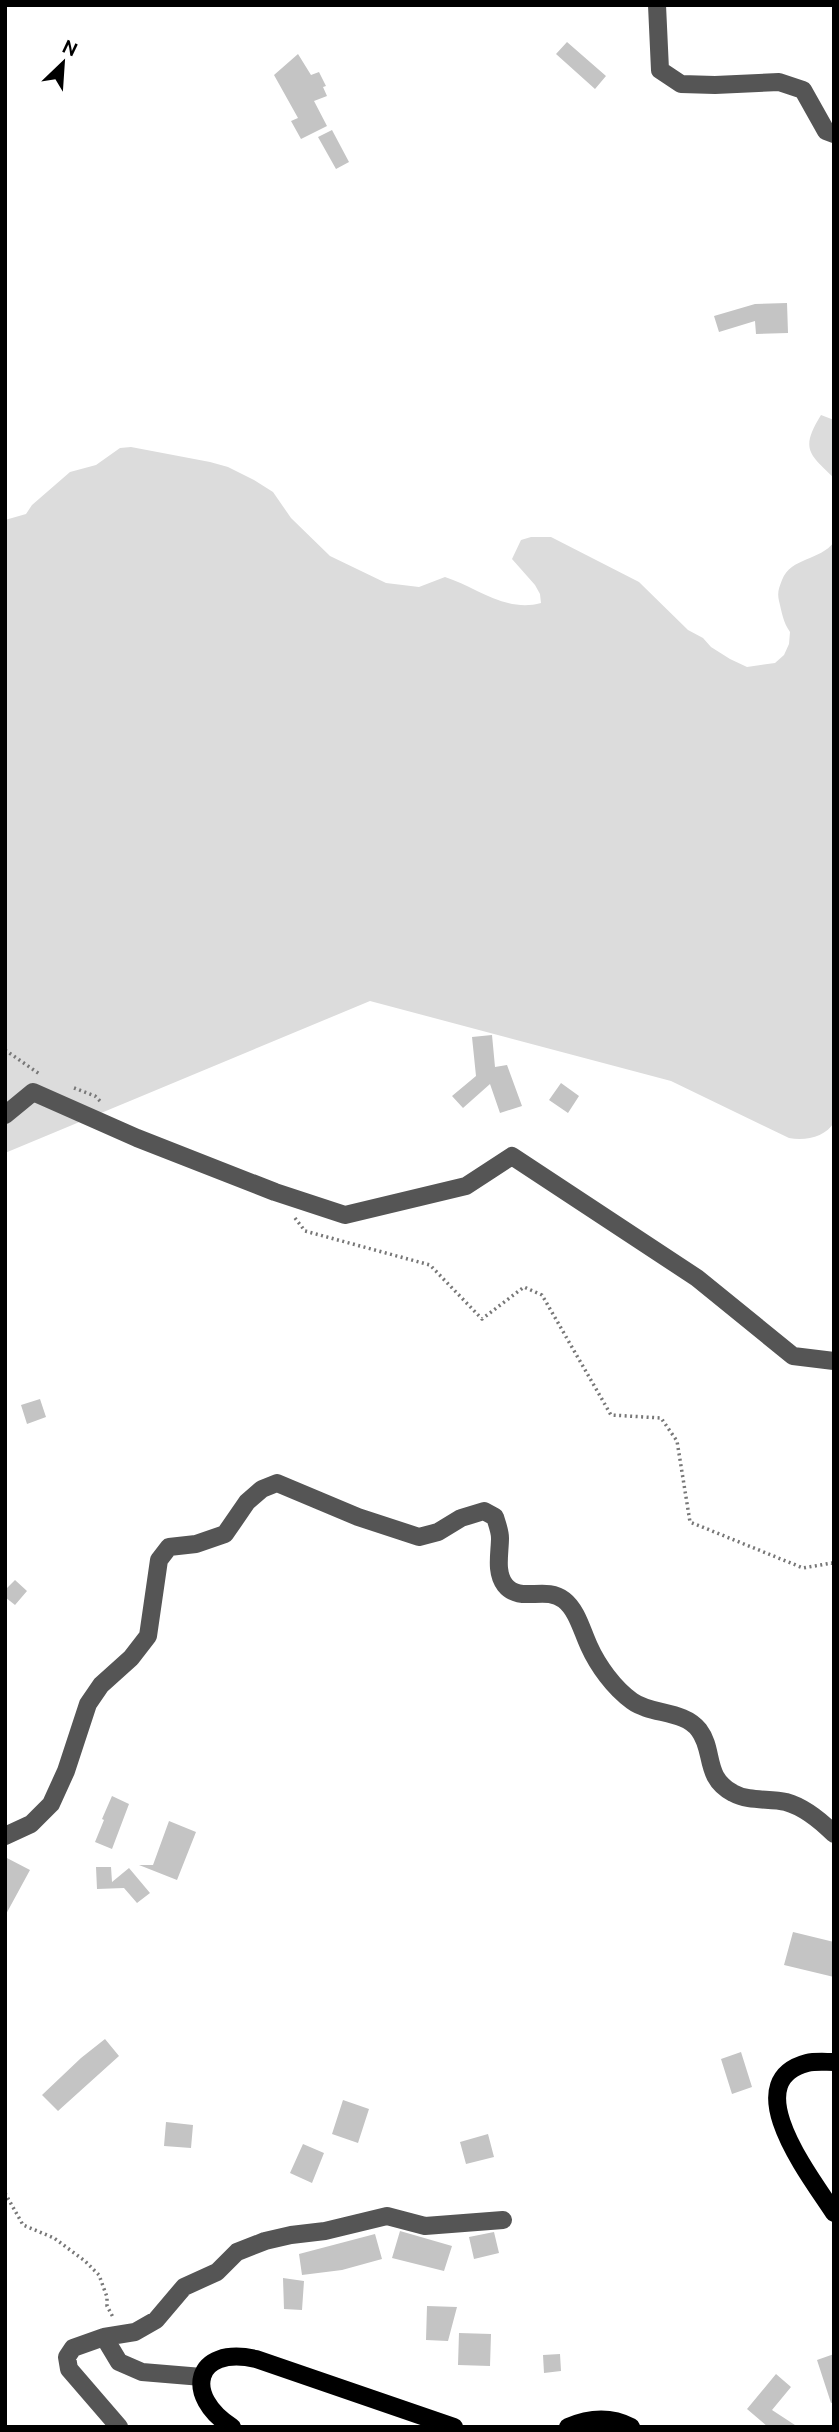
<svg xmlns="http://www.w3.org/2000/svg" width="839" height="2432" font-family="Ubuntu,sans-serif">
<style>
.green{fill:#dcdcdc}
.building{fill:#c4c4c4}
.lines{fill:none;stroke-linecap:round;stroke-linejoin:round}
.path{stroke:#777;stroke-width:3.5;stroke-dasharray:2 3.5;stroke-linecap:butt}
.minor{stroke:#555;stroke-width:18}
.major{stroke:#000;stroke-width:18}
</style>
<rect width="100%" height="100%" fill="#fff"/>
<!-- green -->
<path class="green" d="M821,415L834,420V478C809,454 800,449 821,415Z
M131,447L210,462L228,467L254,480L273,492L291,518L330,556L386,583L419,587L445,577C476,587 506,613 541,603L540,594L535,585L512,559L521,540L531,537H551L639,582L688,630L703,638L711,647L730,659L747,667L775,663L784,655L789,644L790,632C783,622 782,613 779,601C777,592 779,588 782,580C791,557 820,561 834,542V1122C826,1137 806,1141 789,1138L671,1081L370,1001L5,1153V520L26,514L32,505L70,472L96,465L120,448Z"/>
<!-- building -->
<path class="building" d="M567,42L606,76L595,89L556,54Z
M298,54L311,75L319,72L326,86L323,87L327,96L314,101L327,126L301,139L291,121L298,118L274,75Z
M332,130L349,162L336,169L318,137Z
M787,303L788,333L756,334L755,321L719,332L714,316L755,304Z
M492,1035L495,1067L507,1065L522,1106L500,1113L490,1084L463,1108L452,1096L476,1076L472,1037Z
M561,1083L579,1096L568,1113L549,1100Z
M40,1399L46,1417L27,1424L21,1405Z
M15,1580L27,1591L15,1605L5,1597V1590Z
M112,1796L129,1804L112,1849L95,1842L104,1820L102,1819Z
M169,1821L196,1832L177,1880L139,1865H153Z
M5,1857L30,1870L5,1916Z
M96,1867H111L112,1882L129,1868L150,1893L137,1903L124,1888L97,1889Z
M793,1932L834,1942V1977L784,1965Z
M105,2039L119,2056L58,2111L42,2095L81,2058Z
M741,2052L752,2087L732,2094L721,2059Z
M343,2100L369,2109L358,2143L332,2134Z
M166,2122L193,2125L191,2148L164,2146Z
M488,2134L494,2157L466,2164L460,2142Z
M303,2144L324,2153L312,2183L290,2173Z
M400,2231L452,2246L444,2271L392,2258Z
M494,2232L499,2253L474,2259L469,2237Z
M375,2234L382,2259L342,2270L302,2275L299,2254Z
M283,2278L304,2281L302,2310L284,2309Z
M427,2306L457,2307L448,2341L426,2340Z
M459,2333L491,2334L490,2366L458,2365Z
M560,2354L561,2371L544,2373L543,2355Z
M834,2354V2402L831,2403L817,2360Z
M776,2374L791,2387L772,2410L798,2427H768L747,2409Z"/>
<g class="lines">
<!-- path -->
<path class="path" d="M5,1050L41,1075
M74,1088L95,1096L101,1102
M295,1218L305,1231L430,1265L482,1319L524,1287L542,1295L611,1415L661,1418L677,1441L690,1522L803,1568L832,1563L834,1566
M5,2193L23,2225L54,2238L85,2261L99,2275L107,2297V2306L114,2319"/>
<!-- minor -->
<path class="minor" d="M657,5L660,70L681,84L715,85L779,82L803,90L826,131L834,134
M5,1115L33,1092L137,1138L275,1192L345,1215L466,1186L512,1156L697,1278L793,1356L834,1361
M5,1836L31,1824L51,1804L66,1771L88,1704L101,1685L131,1658L148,1636L159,1560L169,1547L196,1544L225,1534L247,1502L262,1489L277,1483L358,1517L419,1537L438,1532L461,1518L484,1511L495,1517C497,1524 500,1531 500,1538C500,1553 495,1572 505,1585C520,1604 545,1585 564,1600C577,1610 582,1631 589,1646C598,1666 614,1688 632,1701C651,1715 684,1710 699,1730C715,1751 703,1777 733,1793C749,1802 769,1798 786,1802C804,1807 821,1821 834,1834
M104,2337L135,2332L156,2320L184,2287L217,2272L237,2252L265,2241L291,2235L325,2231L387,2216L425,2226L503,2220
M119,2427L69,2369L67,2357L73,2348L104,2337L119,2362L142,2372L202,2377"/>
<!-- major -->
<path class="major" d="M834,2062C825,2062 815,2061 807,2063C735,2082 813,2180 834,2213
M232,2427C183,2396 194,2345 256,2359L454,2427
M568,2427C589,2418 610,2416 631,2427"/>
</g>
<!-- border -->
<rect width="839" height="2432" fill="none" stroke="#000000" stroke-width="14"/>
<!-- north arrow -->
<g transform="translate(63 63) rotate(25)" stroke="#ffffff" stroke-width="5" paint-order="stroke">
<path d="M0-5L12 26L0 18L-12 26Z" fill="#000000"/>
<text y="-10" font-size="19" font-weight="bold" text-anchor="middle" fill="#000000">N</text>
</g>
</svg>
